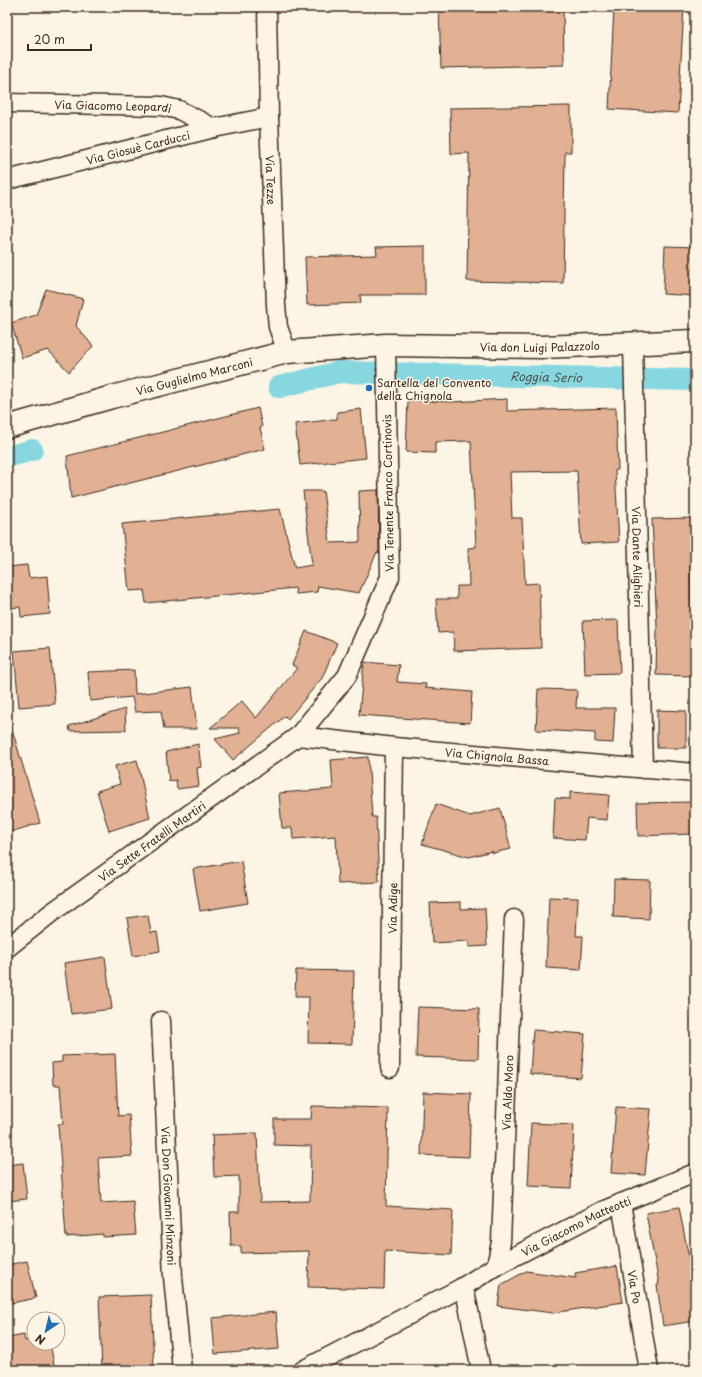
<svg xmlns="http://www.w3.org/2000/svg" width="702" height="1377" font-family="'Playpen Sans',sans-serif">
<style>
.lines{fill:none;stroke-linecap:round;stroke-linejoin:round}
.canal{stroke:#87d7e0;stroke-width:22}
.building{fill:#e2b194;stroke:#3b2a1e}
.minor-casing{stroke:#3b2a1e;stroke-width:21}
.tertiary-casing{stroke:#3b2a1e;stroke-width:25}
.minor{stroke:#fcf5e5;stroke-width:18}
.tertiary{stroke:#fcf5e5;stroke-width:22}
.poi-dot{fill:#1f6fb2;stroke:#fcf5e5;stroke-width:1.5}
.labels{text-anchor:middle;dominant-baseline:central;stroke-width:3;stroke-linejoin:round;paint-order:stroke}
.street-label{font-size:11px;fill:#3b2a1e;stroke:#fcf5e5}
.poi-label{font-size:11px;fill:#3b2a1e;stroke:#fcf5e5;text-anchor:start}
.water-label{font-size:12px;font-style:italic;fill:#4e554e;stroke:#fcf5e5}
</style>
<rect width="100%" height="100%" fill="#fcf5e5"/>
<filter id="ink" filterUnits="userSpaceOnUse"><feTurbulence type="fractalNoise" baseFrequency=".025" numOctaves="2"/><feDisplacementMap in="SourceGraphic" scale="8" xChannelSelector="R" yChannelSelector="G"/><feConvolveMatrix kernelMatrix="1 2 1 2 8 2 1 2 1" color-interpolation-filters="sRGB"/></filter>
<g filter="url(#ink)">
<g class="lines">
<!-- canal -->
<g class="canal">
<path id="s1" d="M279,387L339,372L695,380"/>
<path d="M7,457L32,450"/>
</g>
</g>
<!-- building -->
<path class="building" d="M439,7H563L564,65L441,68Z
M614,7H684L678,113L609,109Z
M571,106V152H565L563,283L467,281L469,153L451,154L450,108Z
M425,246V295H360L361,303L307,305L305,257L377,255L376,247Z
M665,246L695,247V296L663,294Z
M46,289L83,299L76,326L93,346L69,372L48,350L22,358L11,323L36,315Z
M507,399V411L616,408L618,470H615L619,542L581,544L577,471L510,472L512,518H522L525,584L539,583L541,648L454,651L453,632L438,633L436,599H457V586H469L468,548L476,547L471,441L435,442V453L406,452L408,400L452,402Z
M258,408L262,427L260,428L265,449L71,498L67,456Z
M361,409L366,458L300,465L295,424L337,419V412Z
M378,490L379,553L377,552L359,593L318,586L317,592L296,594L295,588L146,603L144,590L129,591L122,524L280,509L295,568L312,565L303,491H323L330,543L360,542L359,491Z
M695,518V557H690L692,635H694L693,676L656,675L657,627L652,519Z
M27,565L29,578L47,576L50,614L21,617L20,607L7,608V567Z
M618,620L620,673L585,674L583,621Z
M306,631L337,643L322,678L288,719L285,716L233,760L215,739L240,733L239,728H210L242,701L256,718L297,668L292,665Z
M50,648L55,704L19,707L14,651Z
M364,662L399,665L397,682L426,684L425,688L472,692L470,723L359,715Z
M134,670L135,694L192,687L197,729H164L161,711L135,712L132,697L90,701L88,672Z
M538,689L577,690L576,708H615L613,743L595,742V733L536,730Z
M125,709L126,730L70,731L69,726Z
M657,710L686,711V748H657Z
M7,726H11L40,823L7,833Z
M198,744L201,767L197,768L199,786L177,789L176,780L169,781L166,752Z
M368,757L372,817H376L379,882L338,884L336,836L293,839L292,828H282L279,793L333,789L331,760Z
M137,760L150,818L109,831L97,791L120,784L115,766Z
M570,792L609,795L607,820L587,818L585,840L553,838L555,798L570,799Z
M692,802L693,834L638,836L637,803Z
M436,804L470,816L500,808L511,849L493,853L492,851L469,857L422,844Z
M241,861L248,903L200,911L193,869Z
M614,879L650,880L649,919L613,917Z
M549,897L578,898L576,936H583L581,970L546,968Z
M461,902V909L485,908L487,946L469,947V941L432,943L430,903Z
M148,915L151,933L157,932L160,951L133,956L127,918Z
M105,957L112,1009L71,1014L64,963Z
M296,970L354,971L352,1044L308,1043L309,997H295Z
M418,1007L479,1009L478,1059L416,1057Z
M533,1030L585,1034L581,1078L530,1074Z
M115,1054L118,1116L129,1115L132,1156L98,1158L101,1203L133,1201L136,1235L103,1237V1234L66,1237L58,1124H63L60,1085H53L52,1063L62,1062V1056Z
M423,1092L471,1094L469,1157L421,1155Z
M312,1106L388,1108L386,1206L453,1210L451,1255L385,1251L384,1289L308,1287L309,1251L241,1253V1246H231L230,1212H239V1176L214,1177L212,1135L257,1133L260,1202L310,1201L311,1146L274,1145V1119H311Z
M616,1107L651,1109L645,1175L611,1173Z
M531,1123L574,1125L571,1188L528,1186Z
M23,1163L27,1199L7,1201V1165Z
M679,1207L693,1279H695V1321L663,1326L657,1285L659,1284L646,1213Z
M27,1261L36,1298L7,1304V1265Z
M617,1266L623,1302L553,1313L498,1306L501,1285L526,1271L576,1278L575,1273Z
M151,1295L154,1370H102L99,1297Z
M276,1312L279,1349L215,1354L212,1318Z
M24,1335L25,1341L34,1339V1343H50L55,1370H7V1338Z"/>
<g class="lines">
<!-- minor casing -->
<g class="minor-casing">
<g id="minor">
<path id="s2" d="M267,7L269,117L276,305L278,327L287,352"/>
<path id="s3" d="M7,103L161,106L179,110L214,128"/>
<path id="s4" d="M7,180L214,128L269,117"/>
<path id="s5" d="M633,344L643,769"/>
<path id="s6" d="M298,736L394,747L695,773"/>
<path id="s7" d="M7,948L51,913L298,736L347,676L390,577L386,345"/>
<path id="s8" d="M161,1021L173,1277L182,1370"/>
<path id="s9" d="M390,1068L394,747"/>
<path id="s10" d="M621,1203L649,1370"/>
<path id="s11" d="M496,1266L501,1242L514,919"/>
<path d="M461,1288L466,1296L481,1370"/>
<path id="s12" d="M303,1370L461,1288L496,1266L602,1211L695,1173"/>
</g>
</g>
<!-- tertiary casing -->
<g class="tertiary-casing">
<g id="tertiary">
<path id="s13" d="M7,427L112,397L287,352L386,345L542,347L695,341"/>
</g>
</g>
<!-- minor -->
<use href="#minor" class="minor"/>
<!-- tertiary -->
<use href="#tertiary" class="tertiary"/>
</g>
</g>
<!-- markers -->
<circle class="poi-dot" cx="369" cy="388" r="4"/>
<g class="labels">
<!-- street labels -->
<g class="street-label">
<text stroke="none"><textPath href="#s3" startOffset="106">Via Giacomo Leopardi</textPath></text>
<text stroke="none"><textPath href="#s4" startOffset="135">Via Giosuè Carducci</textPath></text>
<text stroke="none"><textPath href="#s2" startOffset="173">Via Tezze</textPath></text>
<text stroke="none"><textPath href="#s13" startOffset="543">Via don Luigi Palazzolo</textPath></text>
<text stroke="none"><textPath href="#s13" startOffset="194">Via Guglielmo Marconi</textPath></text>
<text transform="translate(388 493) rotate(-91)">Via Tenente Franco Cortinovis</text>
<text stroke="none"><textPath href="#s5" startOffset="213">Via Dante Alighieri</textPath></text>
<text stroke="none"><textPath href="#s6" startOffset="200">Via Chignola Bassa</textPath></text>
<text stroke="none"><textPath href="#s7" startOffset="180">Via Sette Fratelli Martiri</textPath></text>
<text stroke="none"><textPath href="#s9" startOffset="160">Via Adige</textPath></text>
<text stroke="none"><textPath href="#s11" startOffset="174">Via Aldo Moro</textPath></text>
<text stroke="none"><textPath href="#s8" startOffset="175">Via Don Giovanni Minzoni</textPath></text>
<text stroke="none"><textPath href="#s12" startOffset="309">Via Giacomo Matteotti</textPath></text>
<text stroke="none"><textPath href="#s10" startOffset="85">Via Po</textPath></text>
</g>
<!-- poi labels -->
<g class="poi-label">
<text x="377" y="382">Santella del Convento<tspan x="377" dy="13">della Chignola</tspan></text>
</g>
<!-- water labels -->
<g class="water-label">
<text stroke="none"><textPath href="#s1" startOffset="269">Roggia Serio</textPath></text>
</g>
</g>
<!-- margin -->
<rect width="702" height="1377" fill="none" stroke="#fcf5e5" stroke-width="24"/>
<rect x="12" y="12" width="678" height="1353" fill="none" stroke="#3b2a1e" stroke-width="1.5" filter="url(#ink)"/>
<!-- north arrow -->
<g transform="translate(46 1331) rotate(215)"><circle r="19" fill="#fcf5e5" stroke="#afa495"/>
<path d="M0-3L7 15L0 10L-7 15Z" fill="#1f6fb2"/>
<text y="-6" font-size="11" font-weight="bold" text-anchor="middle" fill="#3b2a1e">N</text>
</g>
<!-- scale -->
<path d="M28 44v6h63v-6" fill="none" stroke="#3b2a1e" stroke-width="2"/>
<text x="34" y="44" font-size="12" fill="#3b2a1e" stroke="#fcf5e5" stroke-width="3" paint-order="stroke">20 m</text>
</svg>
